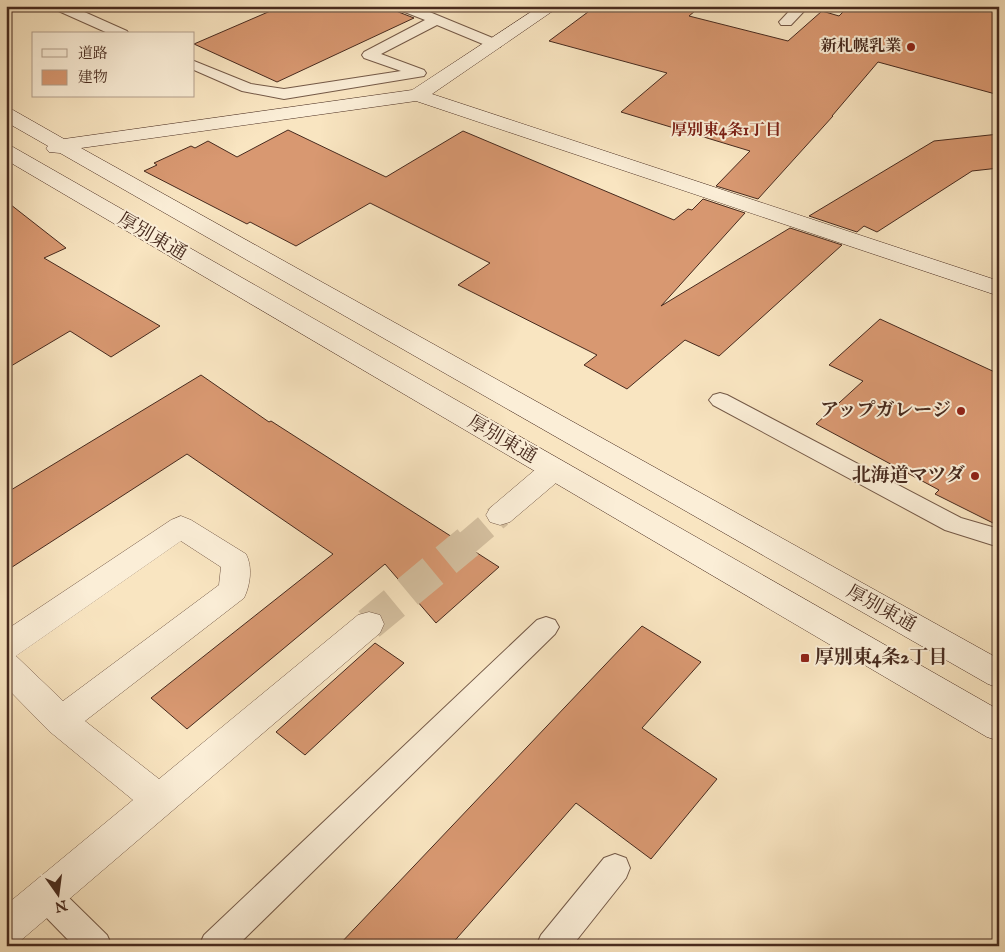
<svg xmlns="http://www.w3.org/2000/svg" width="1005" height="952" font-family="'IM FELL English','Noto Serif JP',serif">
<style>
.building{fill:#d89871;stroke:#472a1e}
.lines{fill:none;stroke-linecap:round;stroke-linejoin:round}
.street-tunnel-far1{stroke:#d5c0a0;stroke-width:25;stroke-dasharray:25 12;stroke-linecap:butt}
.street-tunnel{stroke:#d5c0a0;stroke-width:33;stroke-dasharray:33 17;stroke-linecap:butt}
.lane-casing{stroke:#745947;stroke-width:2}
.street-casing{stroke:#745947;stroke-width:1}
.secondary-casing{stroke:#472a1e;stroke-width:1}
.lane{fill:#fbeed7;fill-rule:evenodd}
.street{fill:#fbeed7;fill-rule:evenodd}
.secondary{fill:#fbeed7;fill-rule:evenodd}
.poi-dot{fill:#8f2418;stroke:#fbeed7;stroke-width:2}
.labels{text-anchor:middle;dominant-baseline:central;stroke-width:4;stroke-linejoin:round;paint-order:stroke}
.far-poi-label{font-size:16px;font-weight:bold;fill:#472a1e;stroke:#fbeed7;text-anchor:end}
.far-neighbourhood-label{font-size:16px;font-weight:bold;fill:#7a1f14;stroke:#fbeed7}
.street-label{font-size:19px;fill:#472a1e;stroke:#fbeed7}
.poi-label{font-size:19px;font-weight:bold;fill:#472a1e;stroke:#fbeed7;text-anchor:end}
</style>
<rect width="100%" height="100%" fill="#f9e5c1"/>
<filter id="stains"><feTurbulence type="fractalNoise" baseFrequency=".004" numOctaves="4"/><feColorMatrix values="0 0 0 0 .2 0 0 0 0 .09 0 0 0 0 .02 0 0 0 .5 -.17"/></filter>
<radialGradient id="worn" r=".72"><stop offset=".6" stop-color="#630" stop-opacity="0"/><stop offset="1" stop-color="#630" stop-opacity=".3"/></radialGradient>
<!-- building -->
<path class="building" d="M282,6H393L396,11L414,18L277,82L194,44Z
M596,6H701L689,16L788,41L822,11L839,16L849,6H999V95L878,62L832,116H833L758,199L716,186L750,151L621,112L667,73L549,41Z
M288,130L386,177L463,131L674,220L688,209L692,210L703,199L745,213L661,306L790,228L842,245L719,356L685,340L627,389L584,365L597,355L458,285L490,263L370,203L296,246L250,222L247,224L144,171L157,165L154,163L191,146L195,148L208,141L237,157Z
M999,134V168L972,171L877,232L864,226L857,232L809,216L934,141Z
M6,201L66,248L44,258L160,326L111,357L70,331L6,369Z
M880,319L999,374V526L935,494L939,490L816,424L863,381L829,365Z
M201,375L269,422L271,421L499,567L436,623L385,564L187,729L151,698L333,554L187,454L6,571V493Z
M642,626L701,662L642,728L717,779L651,859L576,803L450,946H338Z
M375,643L404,663L305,755L276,732Z"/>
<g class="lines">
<!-- street-tunnel-far1 -->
<path class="street-tunnel-far1" d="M467,543L500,515"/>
<!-- street-tunnel -->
<path class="street-tunnel" d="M369,624L468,542"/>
<!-- lane casing -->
<g class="lane-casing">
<path id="lane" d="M52,6H71L127,31L129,34H110L54,9Z
M395,6H415L500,41L502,44L500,47H490L437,25L381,54L424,70L426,73L424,76L284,99L242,91L194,70V61L251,84L284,89L401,71L364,58L362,55L364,52L425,20L397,9Z
M794,6H809L791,25H781L779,22Z
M720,393L727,395L961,518L999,529V547L945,530L713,405L709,400L713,395Z
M546,617L555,620L559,627L555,634L237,946H199L204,935L537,620Z
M615,854L626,858L630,868L626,878L572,946H536L541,935L604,858Z
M46,881L57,886L107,935L112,946H74L35,906L31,896L35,886Z"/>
</g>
<!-- street casing -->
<g class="street-casing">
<path id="street" d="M553,460L563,463L567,470L563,477L510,522L500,525L490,522L486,515L490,508L543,463Z
M181,516L191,520L246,554C253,567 250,586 244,598L85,721L159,779L358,615L369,612L380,615L384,624L380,633L19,942L6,946V905L133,800L49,731L6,687V630L171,520ZM181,541L221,567L219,585L63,701L16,656Z"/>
</g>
<!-- secondary casing -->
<g class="secondary-casing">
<path id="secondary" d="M540,6H560L432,94L999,281V296L416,101L81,148L999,659V688L988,684L60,153L49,152L46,148L48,146L6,122V108L13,110L64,139L412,90Z
M6,145L13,147L999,710V741L987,737L6,160Z"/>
</g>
<!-- lane -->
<use href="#lane" class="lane"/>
<!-- street -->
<use href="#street" class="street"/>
<!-- secondary -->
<use href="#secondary" class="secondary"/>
</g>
<!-- markers -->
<g class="poi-dot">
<circle cx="911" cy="47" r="5"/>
<circle cx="961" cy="411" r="5"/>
<circle cx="975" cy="476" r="5"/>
<rect x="800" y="653" width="10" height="10" rx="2.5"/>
</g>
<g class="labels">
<!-- far-poi labels -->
<g class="far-poi-label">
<text x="901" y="47">新札幌乳業</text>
</g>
<!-- far-neighbourhood labels -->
<g class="far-neighbourhood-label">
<text x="726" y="131">厚別東4条1丁目</text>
</g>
<!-- street labels -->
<g class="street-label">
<text transform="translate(152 237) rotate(30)">厚別東通</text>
<text transform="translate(502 440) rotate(30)">厚別東通</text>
<text transform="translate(881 609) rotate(29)">厚別東通</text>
</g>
<!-- poi labels -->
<g class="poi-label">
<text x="951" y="411">アップガレージ</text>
<text x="965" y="476">北海道マツダ</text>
<text x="815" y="658" text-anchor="start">厚別東4条2丁目</text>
</g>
</g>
<!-- margin -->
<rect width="1005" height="952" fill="none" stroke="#f9e5c1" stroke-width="25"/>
<rect x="8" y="8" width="990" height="937" fill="none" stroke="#472a1e" stroke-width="2.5"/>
<rect x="12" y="12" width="980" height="927" fill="none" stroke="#472a1e"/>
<!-- legend -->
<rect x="32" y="32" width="162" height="65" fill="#fbeed7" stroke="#b3a08d"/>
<rect x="42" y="49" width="25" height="8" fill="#fbeed7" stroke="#b3a08d"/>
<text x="78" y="58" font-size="15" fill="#472a1e">道路</text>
<rect x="42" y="70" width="25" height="15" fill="#d89871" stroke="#b3a08d"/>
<text x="78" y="82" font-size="15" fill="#472a1e">建物</text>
<!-- north arrow -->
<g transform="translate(58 894) rotate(166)" stroke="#fbeed7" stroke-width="4" paint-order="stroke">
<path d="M0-4L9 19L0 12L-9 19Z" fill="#472a1e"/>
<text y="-8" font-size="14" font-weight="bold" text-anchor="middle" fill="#472a1e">N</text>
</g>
<rect width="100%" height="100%" filter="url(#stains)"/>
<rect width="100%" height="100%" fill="url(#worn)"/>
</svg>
